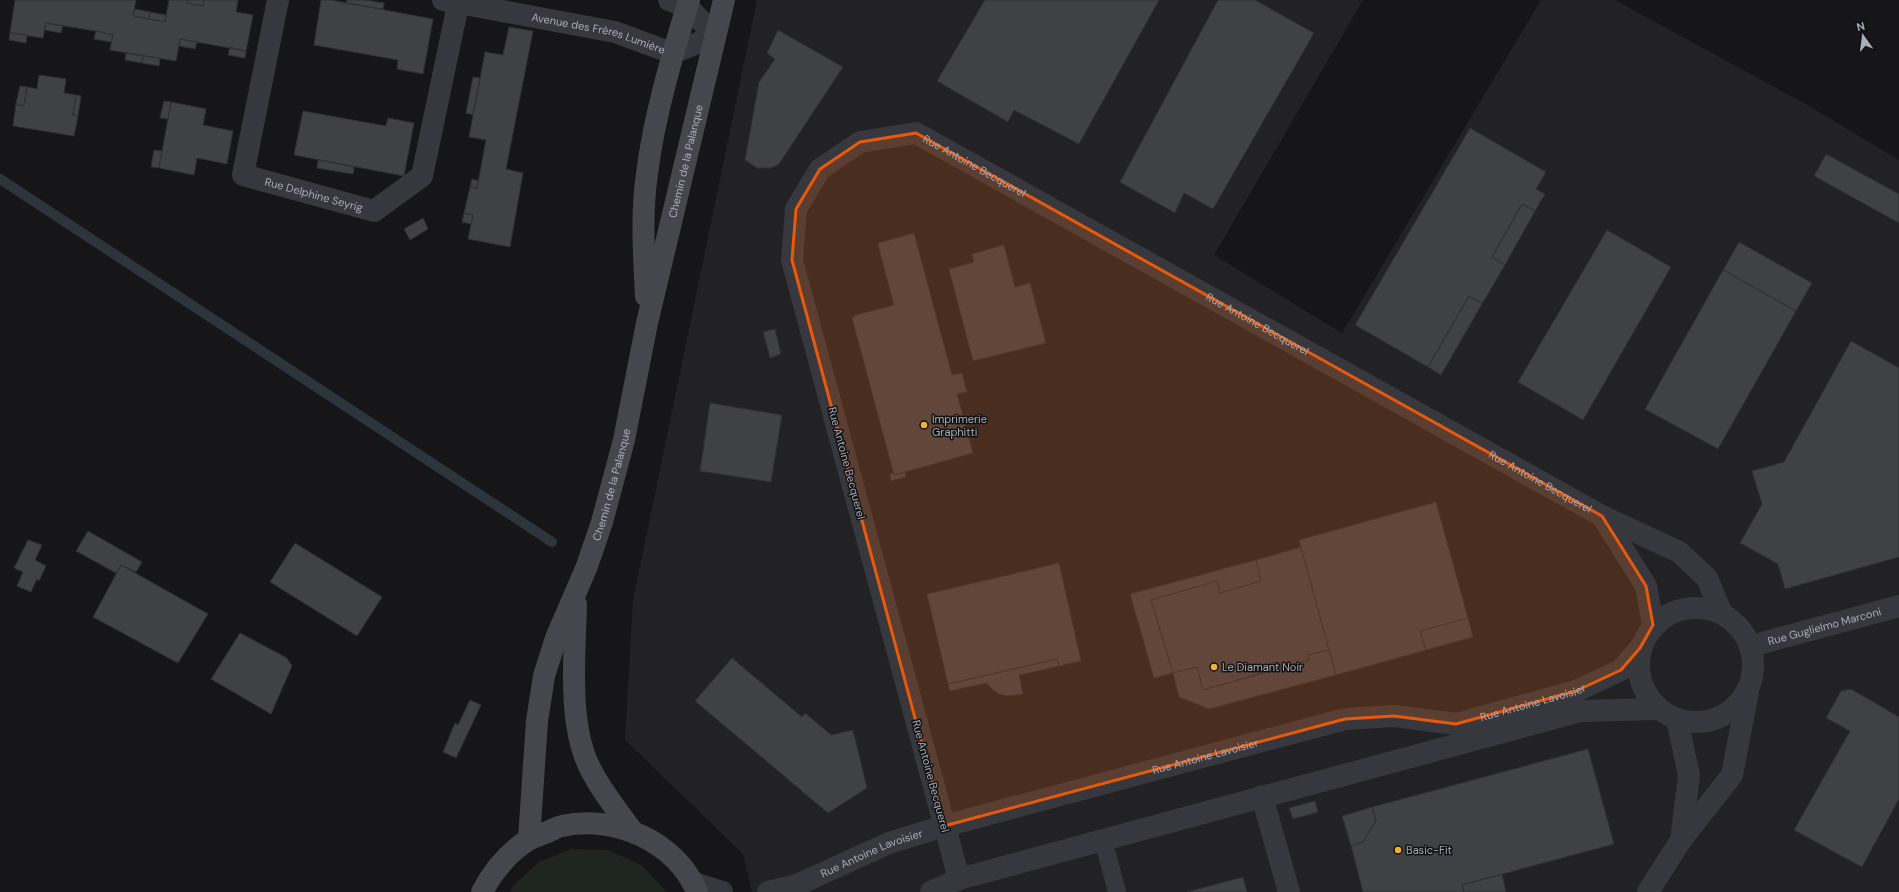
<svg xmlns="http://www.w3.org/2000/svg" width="1899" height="892" font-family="'DM Sans',sans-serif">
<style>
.built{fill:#222225}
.green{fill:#1e261f}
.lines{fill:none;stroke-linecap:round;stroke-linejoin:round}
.stream{stroke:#2c353c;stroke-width:10}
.building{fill:#404145;stroke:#303034}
.lane{stroke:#37383d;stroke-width:18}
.street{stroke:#37383d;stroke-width:22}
.secondary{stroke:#45474d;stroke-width:22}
.marked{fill:#e8590c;fill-opacity:0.2;stroke:#e8590c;stroke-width:3;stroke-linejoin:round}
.poi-dot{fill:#f2b134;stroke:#111113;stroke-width:1.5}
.labels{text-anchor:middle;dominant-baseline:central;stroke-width:3;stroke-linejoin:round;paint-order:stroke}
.street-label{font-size:11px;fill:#a8adb8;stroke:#111113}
.poi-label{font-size:11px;fill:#a8adb8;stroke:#111113;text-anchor:start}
</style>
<rect width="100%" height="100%" fill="#161618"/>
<!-- built -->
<path class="built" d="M757,0H1363L1214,255L1342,333L1541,0H1615L1811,107L1899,160V892H752L743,854L625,740L633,600Z"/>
<!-- green -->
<path class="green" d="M572,849L608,850L641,865L667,892H510L512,887L539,862Z"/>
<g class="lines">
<!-- stream -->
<path class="stream" d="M0,179L552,542"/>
</g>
<!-- building -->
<path class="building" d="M15,0H136L133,16L165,22L169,0H187L186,3L203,6L204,0H238L236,12L253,15L246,51L180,39L176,61L110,50L113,35L96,31L46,23L43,38L10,33Z
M187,0H204L203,6L186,3Z
M321,0H331L433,19L423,74L397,69L398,60L314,45Z
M347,0H365L384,3L383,9L346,3Z
M985,0H1159L1079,144L1014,110L1008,122L937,81Z
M1218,0H1255L1314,33L1213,209L1184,193L1175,213L1120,182Z
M135,9L150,12L149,19L133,16Z
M150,12L166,15L165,22L149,19Z
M46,23L63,26L61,33L44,30Z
M509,27L533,31L506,169L523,173L510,247L468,239L473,215L464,213L470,187L477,188L486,140L469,137L485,52L503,55Z
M778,30L843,67L779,164L771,168H757L745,160L759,82L775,59L767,53Z
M96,31L113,35L111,42L94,39Z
M10,33L27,35L26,43L9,40Z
M180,39L197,42L195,49L179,46Z
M230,47L246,51L245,58L228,55Z
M126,53L143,56L142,63L125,60Z
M143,56L160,58L159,66L142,63Z
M39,75L66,79L64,93L76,95L73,115L78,116L74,136L13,126L16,104L24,106L27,87L37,89Z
M473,77L480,78L473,115L466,113Z
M20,86L27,87L24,106L16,104Z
M76,95L81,96L78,116L73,115Z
M164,101L171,102L168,119L160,118Z
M171,102L206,109L203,125L233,131L227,164L197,158L194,175L159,168Z
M303,111L386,126L388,118L414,123L404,176L294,155Z
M1470,128L1546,172L1536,189L1545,194L1535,211L1522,204L1492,257L1505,265L1482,304L1469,296L1428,367L1355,325Z
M154,150L162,151L159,168L151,167Z
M1826,154L1899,194V223L1814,176Z
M318,160L354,167L353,174L317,168Z
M472,179L479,181L477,188L470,187Z
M1522,204L1535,211L1505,265L1492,257Z
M464,213L473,215L471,224L462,222Z
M423,218L428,229L410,240L404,229Z
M1607,230L1671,267L1583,420L1518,382Z
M914,233L952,375L962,373L967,392L957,394L973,453L894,475L852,318L856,315L894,305L878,245L879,243Z
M1739,242L1812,283L1796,311L1723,270Z
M1004,245L1015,287L1030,283L1046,343L973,361L949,269L974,262L972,254Z
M1723,270L1796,311L1718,449L1645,409Z
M1469,296L1482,304L1441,375L1428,367Z
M775,329L781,354L770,358L763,332Z
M1851,341L1899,368V557L1785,589L1778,564L1740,543L1762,504L1752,471L1784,462Z
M710,403L782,415L771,482L700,471Z
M905,472L906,477L891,481L890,474L893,473L894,475Z
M1436,502L1468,618L1420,631L1426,650L1336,675L1299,540Z
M88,531L142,562L136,572L121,565L116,573L76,551Z
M28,540L42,545L35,560L46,566L39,581L37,579L31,592L17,586L23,572L14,568Z
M295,543L382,597L357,636L270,582Z
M1301,547L1329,650L1308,655L1309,660L1203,690L1197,667L1173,673L1151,600L1217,581L1220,593L1261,581L1256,560Z
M1256,560L1261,581L1220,593L1217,581L1151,600L1173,673L1154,678L1130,594Z
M1059,563L1081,661L1059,666L1057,659L948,684L927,594Z
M121,565L208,614L178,663L93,617Z
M1468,618L1473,637L1426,650L1420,631Z
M240,633L287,658L292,666L271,714L211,679Z
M1329,650L1336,675L1209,709L1179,697L1173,673L1197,667L1203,690L1309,660L1308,655Z
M732,658L802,717L805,713L831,735L853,730L867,788L828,813L695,701Z
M1057,659L1059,666L1019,675L1023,694L1007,696L999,694L992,689L987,683L950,691L948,684Z
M1851,689L1899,717V799L1862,867L1794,830L1850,731L1826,718L1841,691Z
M470,700L481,705L456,758L443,752L455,723L458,725Z
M1588,749L1614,844L1462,885L1464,892H1363L1351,846L1363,842L1376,820L1372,807Z
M1315,801L1318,812L1293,819L1289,808Z
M1372,807L1376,820L1363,842L1351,846L1342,816Z
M1502,874L1506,892H1464L1462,885Z
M1243,877L1247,892H1187Z"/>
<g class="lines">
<!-- lane -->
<path class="lane" d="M1103,839L1117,892"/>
<!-- street -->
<g class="street">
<path id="s1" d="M278,0L243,175L374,211L422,176L459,0"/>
<path id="s2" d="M443,0L615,32L661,49L675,52L715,36L687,6L669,0"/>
<path d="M1602,516L1646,586L1653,625"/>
<circle cx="1696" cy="665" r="57"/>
<path id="s3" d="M1751,646L1899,606"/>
<path d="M1677,720L1689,775L1681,840"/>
<path d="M1262,796L1289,892"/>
<path id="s4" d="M959,879L792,260L796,209L820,169L860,142L916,133L1602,516L1679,552L1707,578L1722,614"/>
<path d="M694,883L722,892"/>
<path id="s5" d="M768,892L797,885L889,843L944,826L1345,719L1394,716L1456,724L1576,691L1621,670L1640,648"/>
<path d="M931,892L959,879L1581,711L1658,709"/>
<path d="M1648,892L1681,840L1732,775L1748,692"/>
</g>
<!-- secondary -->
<g class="secondary">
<path d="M646,296C644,256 641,214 647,174C654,116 672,57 689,0"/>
<path d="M576,604C575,653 567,726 591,770C602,792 618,811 632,831"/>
<path id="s6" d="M529,839L537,721L544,676L556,638L587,566L602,522L624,440L647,323L724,0"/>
<path d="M482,892C493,871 508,853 528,840C533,837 540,835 545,833C551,831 556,827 562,826C614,814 677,842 697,892"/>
</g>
</g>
<!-- marked area -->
<path class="marked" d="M916,133L1602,516L1646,586L1653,625L1640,648L1621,670L1576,691L1456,724L1394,716L1345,719L944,826L792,260L796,209L820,169L860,142Z"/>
<!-- markers -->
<g class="poi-dot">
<circle cx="924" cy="425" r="4"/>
<circle cx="1214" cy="667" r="4"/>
<circle cx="1398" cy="850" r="4"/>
</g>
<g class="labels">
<!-- street labels -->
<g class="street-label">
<text stroke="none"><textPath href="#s2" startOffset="159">Avenue des Frères Lumière</textPath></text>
<text stroke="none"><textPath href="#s6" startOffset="699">Chemin de la Palanque</textPath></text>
<text stroke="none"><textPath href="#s4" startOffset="911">Rue Antoine Becquerel</textPath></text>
<text stroke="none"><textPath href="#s1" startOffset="252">Rue Delphine Seyrig</textPath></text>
<text stroke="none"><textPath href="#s4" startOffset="1235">Rue Antoine Becquerel</textPath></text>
<text transform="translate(847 463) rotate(75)">Rue Antoine Becquerel</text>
<text stroke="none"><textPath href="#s4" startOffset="1559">Rue Antoine Becquerel</textPath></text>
<text stroke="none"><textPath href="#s6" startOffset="367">Chemin de la Palanque</textPath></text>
<text stroke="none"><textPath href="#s3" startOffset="76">Rue Guglielmo Marconi</textPath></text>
<text stroke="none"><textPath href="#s5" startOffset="795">Rue Antoine Lavoisier</textPath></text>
<text stroke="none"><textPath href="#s5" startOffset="459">Rue Antoine Lavoisier</textPath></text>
<text transform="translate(931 776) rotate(75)">Rue Antoine Becquerel</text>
<text stroke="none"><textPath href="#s5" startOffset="111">Rue Antoine Lavoisier</textPath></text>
</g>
<!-- poi labels -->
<g class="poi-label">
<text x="932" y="419">Imprimerie<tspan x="932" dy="13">Graphitti</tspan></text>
<text x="1222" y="667">Le Diamant Noir</text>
<text x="1406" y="850">Basic-Fit</text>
</g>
</g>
<!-- north arrow -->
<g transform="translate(1863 36) rotate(346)" stroke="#111113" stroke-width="3" paint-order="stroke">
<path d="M0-3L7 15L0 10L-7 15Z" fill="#a8adb8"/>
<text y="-6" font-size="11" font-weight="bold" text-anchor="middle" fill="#a8adb8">N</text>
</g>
</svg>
